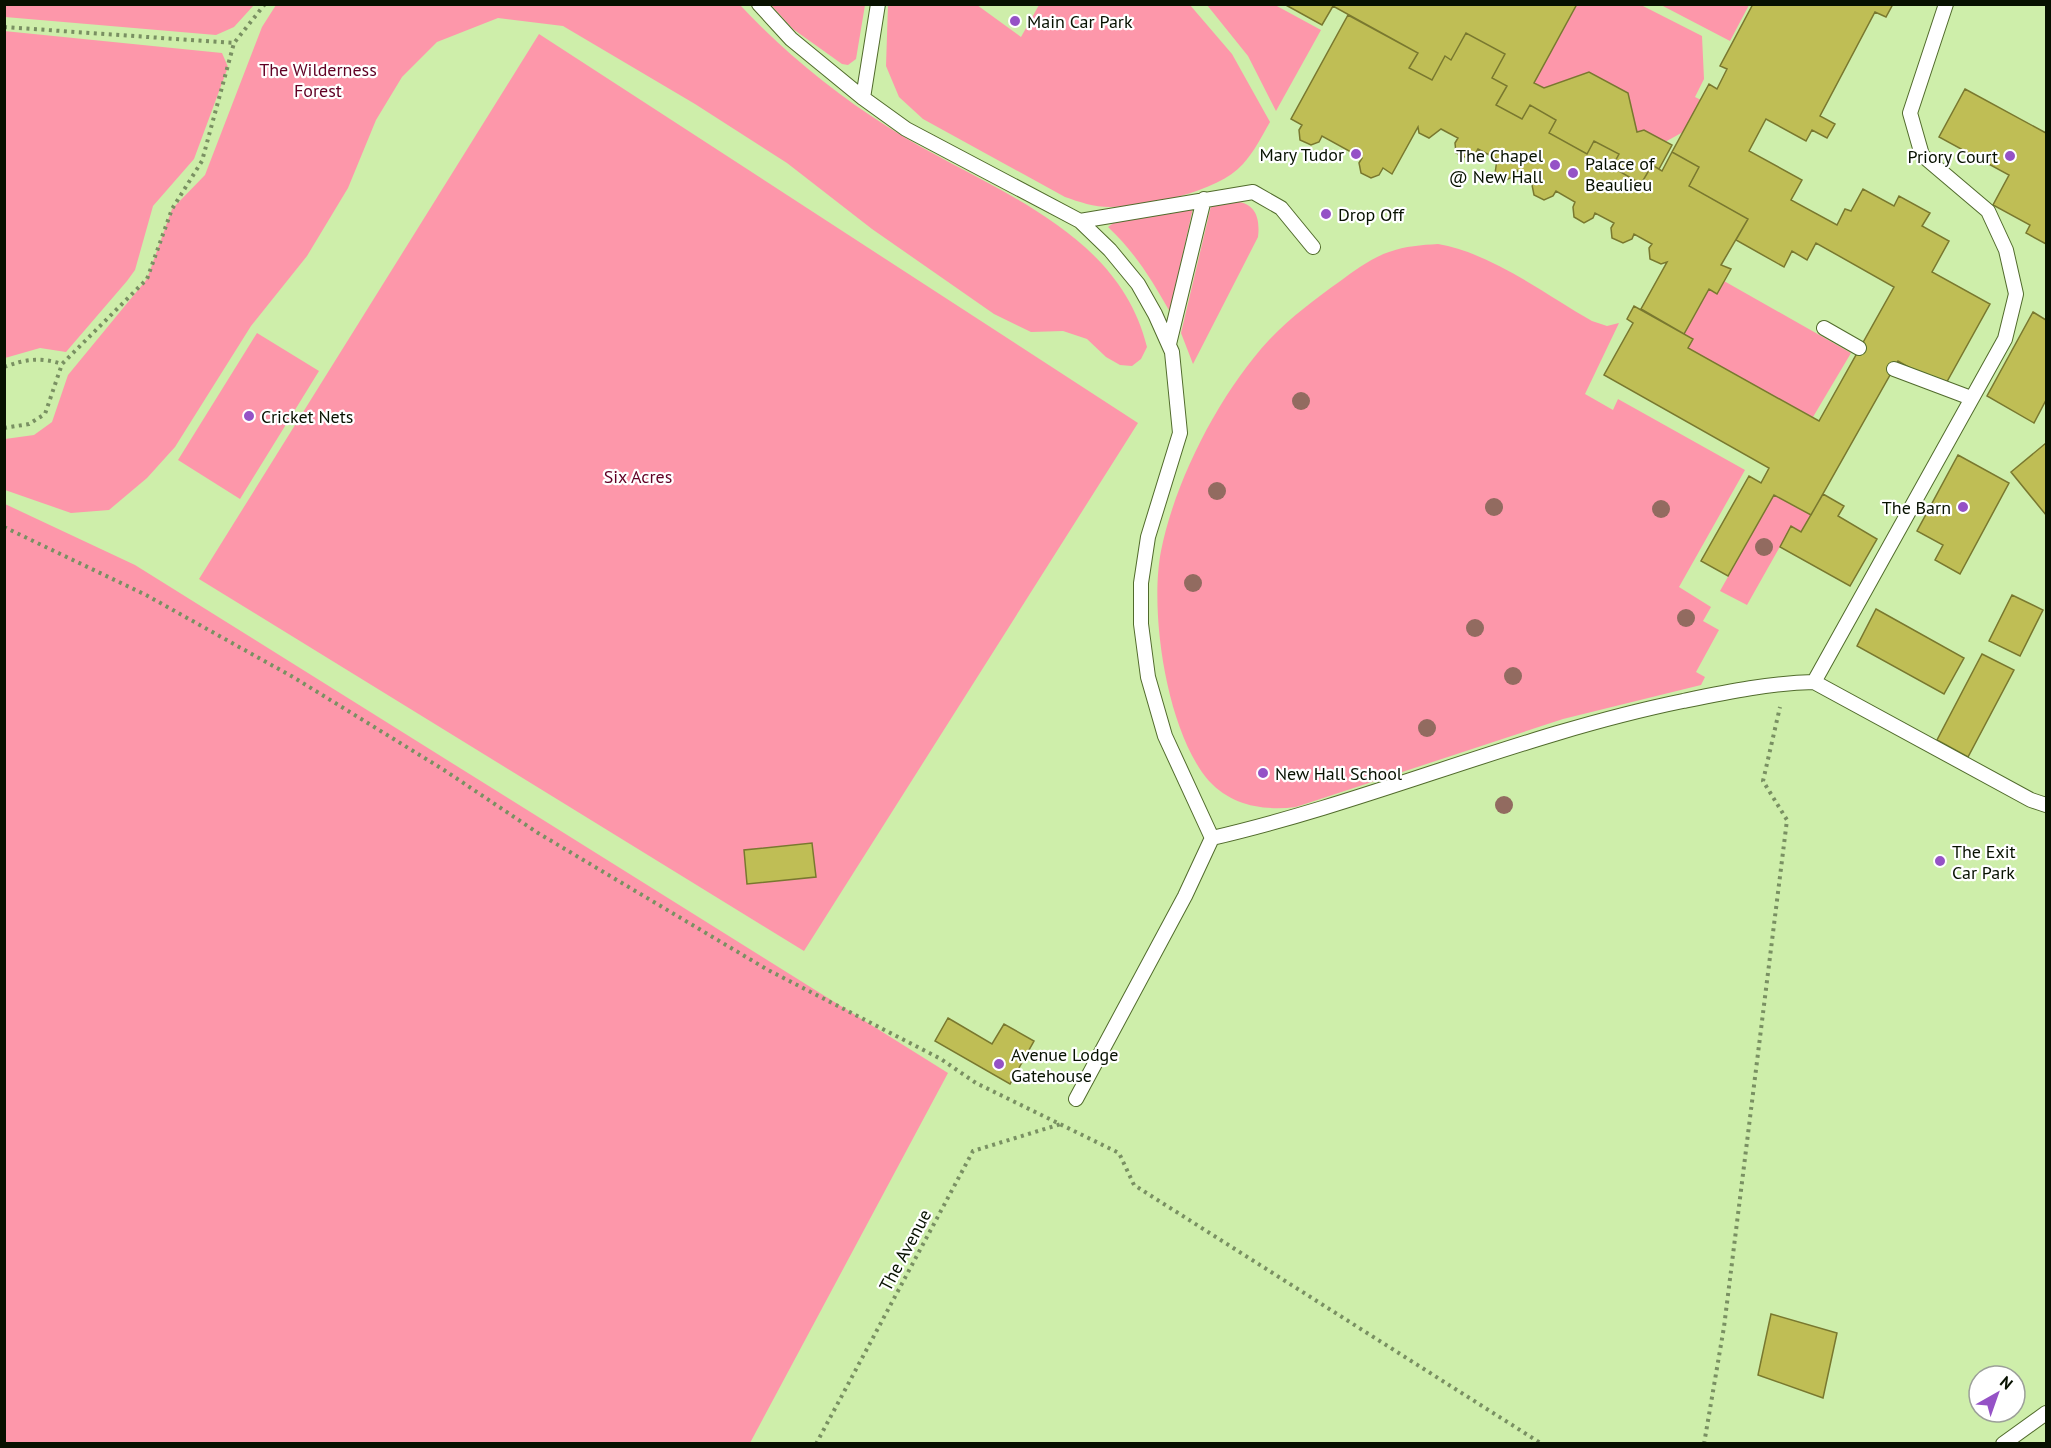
<svg xmlns="http://www.w3.org/2000/svg" width="2051" height="1448" font-family="'PT Sans',sans-serif">
<style>
.green{fill:#fd97aa}
.building{fill:#bfbe55;stroke:#79782f;stroke-width:1.5}
.lines{fill:none;stroke-linecap:round;stroke-linejoin:round}
.lane-casing{stroke:#516b2c;stroke-width:16}
.path{stroke:#799062;stroke-width:4;stroke-dasharray:3 4.5;stroke-linecap:butt}
.lane{stroke:#fff;stroke-width:14}
.tree{fill:#926b60}
.poi-dot{fill:#9552c6;stroke:#fff;stroke-width:2}
.labels{text-anchor:middle;dominant-baseline:central;stroke-width:4.5;stroke-linejoin:round;paint-order:stroke}
.poi-label{font-size:18px;fill:#071100;stroke:#fff;text-anchor:start}
.park-label{font-size:18px;fill:#610024;stroke:#fff}
.street-label{font-size:18px;fill:#071100;stroke:#fff}
</style>
<rect width="100%" height="100%" fill="#ceeeaa"/>
<!-- green -->
<path class="green" d="M4,5L5,4L254,5L234,27L216,35L5,17Z
M276,5H740C783,51 834,93 888,127C982,188 1117,225 1147,347L1141,359L1132,366L1120,365L1106,357L1087,339L1063,331L1031,332L994,314L872,229L787,163L695,104L563,26L498,18L437,42L402,77L376,120L348,188L307,256L251,326L175,447L147,478L109,510L71,513L5,490V439L34,435L52,422L68,375L147,279L172,209L205,175L262,27Z
M771,5H865L856,59L848,65L842,64L793,29Z
M888,5H977L1021,37L1039,5H1190L1232,54L1270,122C1262,136 1254,152 1243,164C1217,193 1147,206 1110,207C1094,207 1079,202 1065,197L923,119L899,97L886,66Z
M1207,5H1275L1321,30L1276,111L1248,56Z
M1577,5H1641L1702,36L1704,79L1695,97L1701,100L1683,132L1665,142L1644,130L1637,132L1628,93L1589,72L1544,88L1534,83Z
M1661,5H1749L1730,41Z
M4,31L222,53L228,67L194,159L153,206L135,270L127,281L66,352L40,348L5,358Z
M539,34L1138,423L804,951L199,579Z
M1239,202C1257,205 1260,221 1258,237L1193,364L1181,333L1211,206Z
M1193,208L1170,312C1152,280 1134,251 1108,227L1116,221Z
M1438,244C1491,253 1545,294 1592,321L1607,326L1619,323L1585,394L1613,410L1618,399L1745,470L1679,587L1711,607L1703,621L1719,630L1696,672L1705,677L1701,685L1563,719L1296,807C1265,811 1232,806 1209,781C1167,733 1149,613 1161,551C1175,480 1220,393 1269,340C1290,318 1315,299 1339,282C1354,271 1371,258 1389,252C1406,246 1421,245 1438,244Z
M1724,281L1851,353L1813,417L1688,348L1693,339L1684,334L1709,289Z
M257,333L319,371L240,499L178,460Z
M1774,495L1811,515L1801,532L1791,527L1747,605L1720,591Z
M5,504L135,565L948,1073L750,1443H5Z"/>
<!-- building -->
<path class="building" d="M1284,4H1577L1534,83L1544,88L1589,72L1628,93L1637,132L1644,130L1672,145L1659,169L1652,165L1641,184L1612,167L1619,154L1594,141L1587,154L1549,133L1556,120L1530,105L1522,119L1496,105L1507,86L1492,78L1505,54L1466,33L1451,60L1445,56L1432,80L1409,68L1418,53L1333,6L1322,25Z
M1753,4H1893L1886,17L1875,12L1820,116L1835,124L1827,138L1812,130L1806,141L1766,119L1749,151L1802,180L1791,200L1837,225L1845,209L1851,211L1863,189L1894,206L1899,196L1930,213L1922,226L1949,241L1932,272L1990,304L1944,387L1898,361L1811,515L1774,495L1728,576L1701,561L1749,476L1761,483L1769,468L1604,375L1633,323L1627,319L1634,306L1693,339L1688,348L1819,421L1894,287L1816,243L1807,260L1792,251L1784,267L1736,240L1748,219L1689,186L1699,167L1672,152L1709,84L1717,89L1727,69L1720,66Z
M1348,15L1418,53L1409,68L1432,80L1445,56L1451,60L1466,33L1505,54L1492,78L1507,86L1496,105L1522,119L1530,105L1556,120L1549,133L1587,154L1594,141L1619,154L1612,167L1641,184L1652,165L1662,171L1672,152L1699,167L1689,186L1748,219L1721,265L1731,269L1717,294L1709,289L1684,334L1641,309L1667,262L1661,264L1650,259L1649,248L1652,244L1634,234L1632,239L1623,243L1612,238L1611,228L1614,223L1595,213L1593,218L1584,223L1574,217L1573,207L1575,202L1556,191L1553,196L1544,200L1534,195L1532,185L1535,180L1517,170L1515,176L1506,180L1495,174L1497,159L1478,149L1475,154L1467,158L1456,153L1455,143L1458,138L1441,129L1429,138L1419,133L1418,127L1392,174L1383,168L1379,175L1371,178L1361,173L1359,163L1362,158L1322,136L1319,142L1311,145L1300,140L1299,130L1302,125L1291,119Z
M1965,89L2046,133V244L2026,233L2030,225L1993,205L2009,175L1939,137Z
M2033,312L2046,320V400L2034,423L1987,396Z
M2046,443V515L2011,472Z
M1958,455L2009,483L1960,574L1935,560L1943,545L1917,531Z
M1823,494L1844,506L1838,516L1877,539L1850,586L1780,547L1791,526L1801,532Z
M2012,595L2043,610L2020,656L1989,641Z
M1876,609L1964,658L1944,694L1857,646Z
M1982,654L2014,670L1968,757L1937,740Z
M812,843L816,877L747,884L744,850Z
M948,1018L992,1044L1004,1024L1034,1041L1010,1084L935,1041Z
M1771,1314L1837,1333L1823,1398L1758,1375Z"/>
<g class="lines">
<!-- lane casing -->
<g class="lane-casing">
<path id="lane" d="M759,4L791,39L863,98L906,129L1080,221L1110,250L1138,284L1155,314L1172,352L1180,433L1148,537L1141,583V624L1148,677L1165,736L1212,838
M863,98L878,4
M1080,221L1253,192L1281,208L1313,247
M1824,328L1859,348
M1169,344L1204,199
M1894,369L1971,398
M1814,682L2005,339L2016,294L2006,250L1988,211L1922,155L1910,113L1946,4
M1212,838C1372,801 1522,734 1683,701C1727,692 1770,683 1814,682L2031,800L2046,805
M1076,1099L1185,896L1212,838
M2003,1444L2046,1413"/>
</g>
<!-- path -->
<path class="path" d="M4,27L234,43L265,4
M4,367C26,359 40,357 62,364
M4,428L29,424L45,414L62,364L147,279L172,209L202,161L234,43
M4,527L146,595L293,677L444,770L538,833L768,970L941,1059L976,1083L1119,1153L1134,1185L1542,1444
M816,1444L973,1151L1061,1124
M1704,1444L1724,1327L1787,820L1763,781L1780,707"/>
<!-- lane -->
<use href="#lane" class="lane"/>
</g>
<!-- trees -->
<g class="tree">
<circle cx="1301" cy="401" r="9"/>
<circle cx="1217" cy="491" r="9"/>
<circle cx="1494" cy="507" r="9"/>
<circle cx="1661" cy="509" r="9"/>
<circle cx="1764" cy="547" r="9"/>
<circle cx="1193" cy="583" r="9"/>
<circle cx="1686" cy="618" r="9"/>
<circle cx="1475" cy="628" r="9"/>
<circle cx="1513" cy="676" r="9"/>
<circle cx="1427" cy="728" r="9"/>
<circle cx="1504" cy="805" r="9"/>
</g>
<!-- markers -->
<g class="poi-dot">
<circle cx="1015" cy="21" r="6"/>
<circle cx="1356" cy="154" r="6"/>
<circle cx="2010" cy="156" r="6"/>
<circle cx="1555" cy="165" r="6"/>
<circle cx="1573" cy="173" r="6"/>
<circle cx="1326" cy="214" r="6"/>
<circle cx="249" cy="416" r="6"/>
<circle cx="1963" cy="507" r="6"/>
<circle cx="1263" cy="773" r="6"/>
<circle cx="1940" cy="861" r="6"/>
<circle cx="999" cy="1064" r="6"/>
</g>
<g class="labels">
<!-- poi labels -->
<g class="poi-label">
<text x="1027" y="21">Main Car Park</text>
<text x="1344" y="154" text-anchor="end">Mary Tudor</text>
<text x="1543" y="155" text-anchor="end">The Chapel<tspan x="1543" dy="21">@ New Hall</tspan></text>
<text x="1998" y="156" text-anchor="end">Priory Court</text>
<text x="1585" y="163">Palace of<tspan x="1585" dy="21">Beaulieu</tspan></text>
<text x="1338" y="214">Drop Off</text>
<text x="261" y="416">Cricket Nets</text>
<text x="1951" y="507" text-anchor="end">The Barn</text>
<text x="1275" y="773">New Hall School</text>
<text x="1952" y="851">The Exit<tspan x="1952" dy="21">Car Park</tspan></text>
<text x="1011" y="1054">Avenue Lodge<tspan x="1011" dy="21">Gatehouse</tspan></text>
</g>
<!-- park labels -->
<g class="park-label">
<text x="318" y="69">The Wilderness<tspan x="318" dy="21">Forest</tspan></text>
<text x="638" y="476">Six Acres</text>
</g>
<!-- street labels -->
<g class="street-label">
<text transform="translate(905 1250) rotate(-62)">The Avenue</text>
</g>
</g>
<!-- border -->
<rect width="2051" height="1448" fill="none" stroke="#071100" stroke-width="12"/>
<!-- north arrow -->
<g transform="translate(1997 1394) rotate(40)"><circle r="28" fill="#ffffff" stroke="#9ca099" stroke-width="1.5"/>
<path d="M0-4.5L10 22L0 15L-10 22Z" fill="#9552c6"/>
<text y="-9" font-size="16" font-weight="bold" text-anchor="middle" fill="#071100">N</text>
</g>
</svg>
